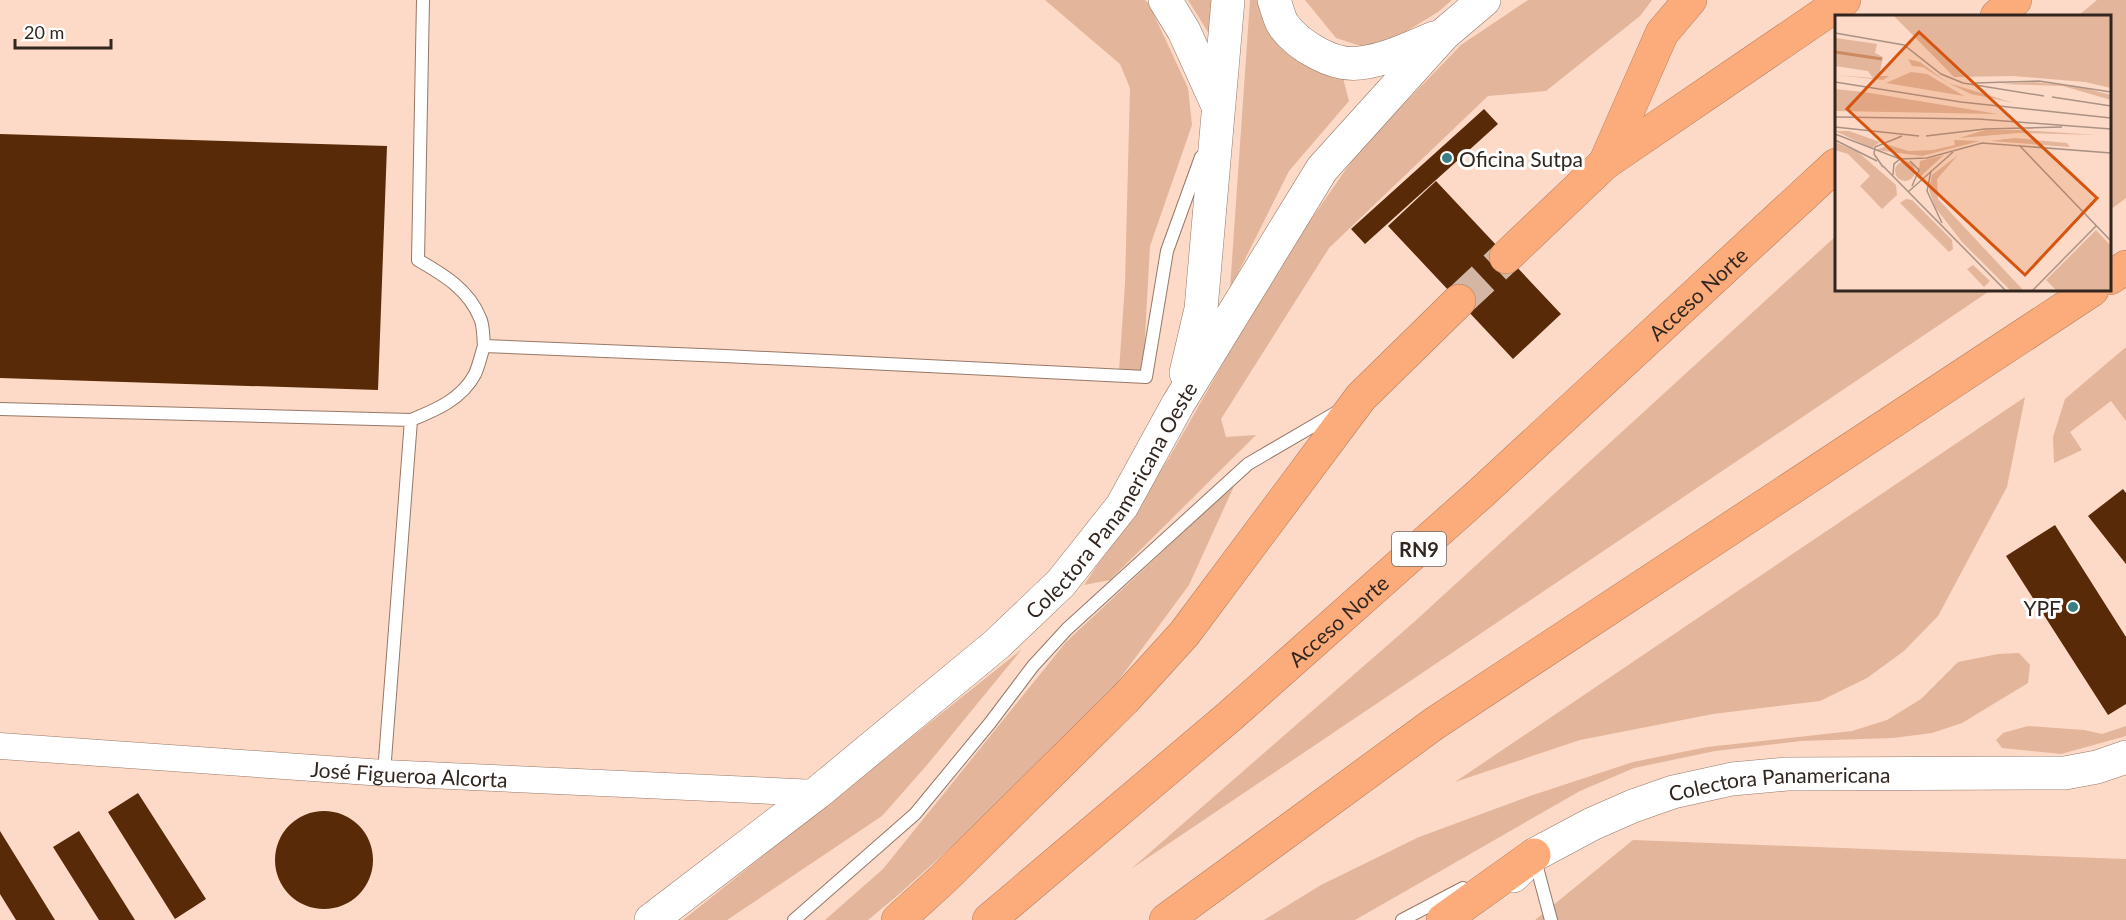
<svg xmlns="http://www.w3.org/2000/svg" width="2126" height="920" font-family="Lato,sans-serif">
<style>
.green{fill:#e3b59a}
.building{fill:#582a07}
.lines{fill:none;stroke-linecap:round;stroke-linejoin:round}
.highway-tunnel{stroke:#d4b6a5;stroke-width:33;stroke-dasharray:33 16;stroke-linecap:butt}
.lane-casing{stroke:#967867;stroke-width:14}
.street-casing{stroke:#967867;stroke-width:27}
.secondary-casing{stroke:#967867;stroke-width:34}
.highway-casing{stroke:#b57d5b;stroke-width:34}
.lane{stroke:#fff;stroke-width:12}
.street{stroke:#fff;stroke-width:26}
.secondary{stroke:#fff;stroke-width:33}
.highway{stroke:#fcac7b;stroke-width:33}
.poi-dot{fill:#388085;stroke:#fff;stroke-width:2}
.labels{text-anchor:middle;dominant-baseline:central;stroke-width:6;stroke-linejoin:round;paint-order:stroke}
.shield{fill:#fff;stroke:#706762;stroke-width:1.5}
.shield-label{font-size:20px;font-weight:bold;fill:#32261f}
.poi-label{font-size:21px;fill:#32261f;stroke:#fff;text-anchor:start}
.street-label{font-size:21px;fill:#32261f;stroke:#fff}
.inset-river{fill:none;stroke:#cd895f;stroke-width:3}
.inset-road{fill:none;stroke:#ab9284;stroke-width:1.5}
.view{fill:#d6540e;fill-opacity:0.15;stroke:#d6540e;stroke-width:3}
.inset-edge{fill:none;stroke:#32261f;stroke-width:3}
</style>
<rect width="100%" height="100%" fill="#fcdac7"/>
<!-- green -->
<path class="green" d="M1045,0H1145L1149,4L1188,88L1192,125L1150,246L1143,372L1119,371L1125,284L1130,88L1120,64Z
M1188,0H1214L1211,37Z
M1250,0H1261L1343,78L1349,101L1289,171L1230,289Z
M1305,0H1452L1438,12L1402,34L1367,48L1336,38Z
M1528,0H1652L1640,16L1546,91L1488,96L1329,248L1221,419L1226,437L1256,435L1110,580L1084,585L1169,458L1278,267L1360,149L1461,45Z
M2097,0H2126V198L2110,210V16H2078Z
M1836,236V290H1991L1131,869L1413,623Z
M2126,347V421L2111,401L2070,432L2082,450L2054,463L2053,437L2065,399Z
M2025,397L2007,487L1938,616L1904,651L1867,678L1820,701L1713,714L1580,740L1455,782Z
M1235,484L1189,585L1113,688L1015,790L898,895L868,920H825L883,869L1066,642Z
M1022,649L927,765L882,816L727,920H683Z
M2019,653L2030,665L2028,683L1962,723L1932,733L1893,738L1801,741L1715,751L1634,768L1580,791L1355,920H1264L1321,885L1419,837L1530,796L1633,762L1707,747L1852,731L1887,720L1921,699L1958,662L1998,654Z
M2028,726L2084,730L2102,734L2126,726V736L2061,754L2002,748L1996,740L2003,733Z
M1633,840L2126,859V920H1535Z"/>
<!-- building -->
<path class="building" d="M1484,109L1498,124L1365,244L1351,229Z
M0,134L387,146L378,390L0,378Z
M1436,181L1561,314L1513,359L1388,226Z
M2123,489L2126,493V564L2088,516Z
M2055,525L2126,637V704L2108,715L2006,556Z
M138,793L206,899L175,919L108,812Z
M275 860a49 49 0 1 1 98 0a49 49 0 1 1-98 0Z
M0,831L55,920H16L0,894Z
M79,831L135,920H99L53,847Z"/>
<g class="lines">
<!-- highway-tunnel -->
<path class="highway-tunnel" d="M1459,301L1506,257"/>
<!-- lane casing -->
<g class="lane-casing">
<path id="lane" d="M423,0L418,260C444,275 469,290 480,318C484,326 483,338 484,346L725,356L1146,377L1167,251L1201,157
M0,409L411,420
M384,773L411,420C436,410 462,399 475,374C479,365 481,355 484,346
M1535,860L1551,920
M794,920L915,814L990,723L1033,666L1067,629L1248,464L1337,412
M1402,920L1463,888"/>
</g>
<!-- street casing -->
<g class="street-casing">
<g id="street">
<path id="s1" d="M0,746L384,773L817,793"/>
</g>
</g>
<!-- secondary casing -->
<g class="secondary-casing">
<g id="secondary">
<path d="M1165,0L1184,31L1218,106"/>
<path d="M1274,0C1277,8 1279,19 1284,26C1299,46 1334,67 1360,63C1386,60 1410,48 1434,38"/>
<path d="M1186,373L1201,309L1228,0"/>
<path id="s2" d="M1513,876L1534,855L1592,824L1633,806L1673,792L1732,779L1787,774L2065,773L2097,767L2126,757"/>
<path id="s3" d="M651,920L817,793L997,644L1061,583L1122,506L1178,404L1322,169L1444,34L1484,0"/>
</g>
</g>
<!-- highway casing -->
<g class="highway-casing">
<g id="highway">
<path d="M1997,16L2015,0"/>
<path d="M1605,163L1662,33L1690,0"/>
<path d="M1506,257L1605,163L1844,0"/>
<path d="M2110,278L2126,267"/>
<path d="M898,920L943,879L1124,700L1184,634L1361,397L1459,301"/>
<path id="s4" d="M989,920L1230,716L1481,493L1836,165"/>
<path d="M1166,920L1435,723L2092,290"/>
<path d="M1443,920L1534,855"/>
</g>
</g>
<!-- lane -->
<use href="#lane" class="lane"/>
<!-- street -->
<use href="#street" class="street"/>
<!-- secondary -->
<use href="#secondary" class="secondary"/>
<!-- highway -->
<use href="#highway" class="highway"/>
</g>
<!-- markers -->
<g class="poi-dot">
<circle cx="1447" cy="158" r="6"/>
<circle cx="2073" cy="607" r="6"/>
</g>
<g class="labels">
<!-- shield labels -->
<rect class="shield" x="1392" y="532" width="54" height="34" rx="4.5"/>
<g class="shield-label">
<text x="1419" y="549">RN9</text>
</g>
<!-- poi labels -->
<g class="poi-label">
<text x="1459" y="158">Oficina Sutpa</text>
<text x="2061" y="607" text-anchor="end">YPF</text>
</g>
<!-- street labels -->
<g class="street-label">
<text stroke="none"><textPath href="#s4" startOffset="946">Acceso Norte</textPath></text>
<text stroke="none"><textPath href="#s3" startOffset="628">Colectora Panamericana Oeste</textPath></text>
<text stroke="none"><textPath href="#s4" startOffset="460">Acceso Norte</textPath></text>
<text stroke="none"><textPath href="#s1" startOffset="410">José Figueroa Alcorta</textPath></text>
<text stroke="none"><textPath href="#s2" startOffset="290">Colectora Panamericana</textPath></text>
</g>
</g>
<!-- overview -->
<g transform="translate(1835 15)">
<rect width="276" height="276" fill="#fcdac7"/>
<path d="M58,0H276V73L250,67L178,61L119,62ZM1,23L42,29L40,38L48,42L44,61H54L48,65L0,60L38,63L33,56L0,51ZM73,44L85,47L113,68L179,88L136,79L113,68L88,52L77,51ZM76,57L92,59L129,81L51,68ZM198,67L241,71L276,80V85L228,71L165,69ZM0,74L29,77L163,99L0,96ZM150,115H185L262,120L184,118L124,123ZM0,116H14L45,127L37,133ZM180,123L232,128L235,132L155,126ZM119,125L145,126L87,141L41,135L54,130L73,136L98,135L120,130ZM0,127L23,137L61,170L62,180L47,194L25,171L35,161L13,139L0,135ZM109,140L99,149L83,164L85,146ZM123,140L102,164L103,184L189,276H176L127,227L100,192L94,175L97,160ZM60 156a10 10 0 1 1 20 0a10 10 0 1 1-20 0ZM71,184L77,185L117,225L118,234L114,237L65,188ZM261,215L276,231V276H222L211,265ZM138,250L155,266L149,272L132,254Z" fill="#e3b59a"/>
<path class="inset-river" d="M0,37L47,44"/>
<path class="inset-road" d="M0,18L69,30L106,59L128,68M0,67L126,87L276,103M128,68L209,81M140,68L204,66L276,77M217,82L276,91M0,102L143,104L276,114M0,112L84,121M0,119L65,144L92,143L147,128L276,138M91,121L150,114L227,112M0,125L42,146M184,130L276,226M75,146L84,155L77,171M48,151L171,276M48,152L39,139L40,132L67,121M96,156L92,176L107,208M58,160L59,149L65,144M73,177L118,137M197,276L261,211"/>
<path class="view" d="M84,17L262,183L190,260L12,94Z"/>
<rect width="276" height="276" class="inset-edge"/>
</g>
<!-- scale -->
<path d="M15 39v9h96v-9" fill="none" stroke="#32261f" stroke-width="3"/>
<text x="24" y="39" font-size="18" fill="#32261f" stroke="#ffffff" stroke-width="4.5" paint-order="stroke">20 m</text>
</svg>
